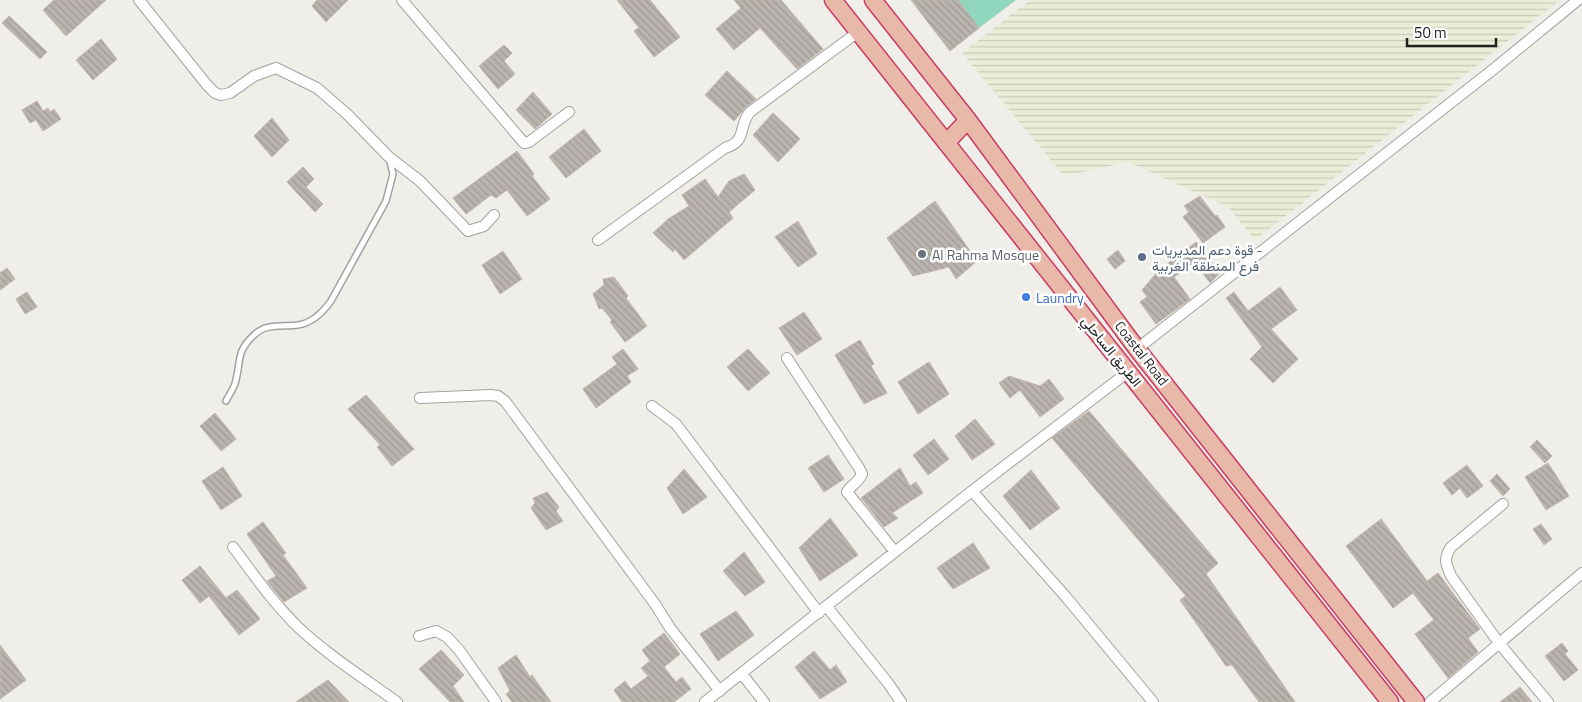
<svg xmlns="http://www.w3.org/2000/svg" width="1582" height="702" font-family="'Titillium Web',Vazirmatn,sans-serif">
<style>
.farmland{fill:url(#farmland-rules)}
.pitch{fill:#90d6be}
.building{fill:url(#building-back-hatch);stroke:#c1b6ad}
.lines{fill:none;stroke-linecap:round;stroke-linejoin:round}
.service-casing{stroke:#a2a2a2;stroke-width:8}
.minor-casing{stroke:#a2a2a2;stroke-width:12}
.trunk-casing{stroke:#c93c66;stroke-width:19}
.service{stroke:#fff;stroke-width:5}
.minor{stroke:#fff;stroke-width:10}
.trunk{stroke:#e8b8a8;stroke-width:16}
.worship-dot{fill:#6b7280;stroke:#fff;stroke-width:2}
.service-dot{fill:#5c6f8a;stroke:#fff;stroke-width:2}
.shop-dot{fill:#3f7fe0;stroke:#fff;stroke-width:2}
.labels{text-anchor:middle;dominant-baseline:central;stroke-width:5;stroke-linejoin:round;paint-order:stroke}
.service-label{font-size:14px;fill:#4e5e75;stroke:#fff;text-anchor:start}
.worship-label{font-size:14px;fill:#5b616d;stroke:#fff;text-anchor:start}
.shop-label{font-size:14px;fill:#366cbe;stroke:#fff;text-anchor:start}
.street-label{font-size:14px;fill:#212121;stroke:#fff}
</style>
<defs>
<pattern id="farmland-rules" width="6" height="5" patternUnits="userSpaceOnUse" patternTransform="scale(1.25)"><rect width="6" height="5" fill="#eaedd7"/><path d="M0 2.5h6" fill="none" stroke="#c8cbb8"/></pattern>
<pattern id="building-back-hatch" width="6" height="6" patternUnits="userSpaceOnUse" patternTransform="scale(1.25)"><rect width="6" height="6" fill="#bab4af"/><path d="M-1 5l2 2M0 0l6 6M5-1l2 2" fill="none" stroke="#a09a96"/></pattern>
</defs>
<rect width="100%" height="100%" fill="#f0eee9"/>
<!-- farmland -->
<path class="farmland" d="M1030,0H1560L1255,240L1228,207L1128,162L1064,176L962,53Z"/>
<!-- pitch -->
<path class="pitch" d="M958,0H1016L979,28Z"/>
<!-- building -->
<path class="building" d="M54,0H106L66,36L43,10Z
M317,0H348L326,22L312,6Z
M617,0H650L680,37L654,57L634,31L639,28Z
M734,0H781L823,49L797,69L760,28L734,50L716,29L741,8Z
M911,0H958L979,28L950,51Z
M9,16L47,52L40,59L2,23Z
M101,39L117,59L93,80L76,60Z
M504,45L512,53L504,61L515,74L498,89L479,66Z
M727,71L756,99L746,107L734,121L705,95Z
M533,92L552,114L535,129L516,110Z
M37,101L43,111L48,108L50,112L54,109L61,119L43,131L36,120L30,123L22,110Z
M773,113L800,139L778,162L753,135Z
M272,118L289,140L272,157L254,136Z
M584,129L601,151L566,178L549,157Z
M517,151L534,174L532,176L550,199L527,216L507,190L496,198L491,195L466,214L453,198Z
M303,167L314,179L306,187L323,204L315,212L287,182Z
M744,174L755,190L729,212L733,218L684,260L675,249L673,252L653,233L668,219L689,206L682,195L705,179L718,197L729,181Z
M1200,196L1215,216L1217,215L1225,227L1203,243L1183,217L1189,212L1184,206Z
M935,201L977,261L956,279L949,267L913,276L887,238Z
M798,221L817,254L798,267L775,237Z
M1196,242L1220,273L1210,283L1195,262L1174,277L1190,299L1156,324L1140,302L1147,297L1142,290L1159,270Z
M1118,250L1125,261L1115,269L1107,259Z
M503,251L522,279L500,294L482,265Z
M7,268L15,279L0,290V273Z
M614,277L628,296L626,298L647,326L625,342L610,322L612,320L602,308L599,309L593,294L604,285L603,279Z
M1280,287L1297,310L1271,329L1298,359L1273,383L1250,359L1262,347L1226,298L1234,292L1248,311Z
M27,292L37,307L25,314L16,299Z
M804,312L822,339L797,355L779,328Z
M860,340L874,364L871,366L887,393L864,404L835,355Z
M623,349L638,369L627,376L631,382L596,408L583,389L617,364L612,357Z
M748,349L770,373L748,391L727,367Z
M929,362L949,394L918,414L898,382Z
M1009,376L1040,386L1049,379L1064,399L1040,417L1020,390L1010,398L999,383Z
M366,395L414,449L392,466L377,447L380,445L348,409Z
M1089,411L1218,563L1206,574L1295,702H1259L1232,665L1226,666L1180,600L1186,596L1052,438Z
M215,413L236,439L221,451L200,426Z
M975,419L995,444L972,460L955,436Z
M934,439L949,459L928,475L913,455Z
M1537,440L1552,456L1545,463L1530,447Z
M828,455L844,479L824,492L808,468Z
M1548,463L1569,496L1546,510L1525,477Z
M1467,465L1483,486L1467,498L1460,488L1452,495L1443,483Z
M223,467L242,496L221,510L202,481Z
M900,468L910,486L916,482L923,493L892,513L898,518L884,527L861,498Z
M684,469L707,497L683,514L667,488Z
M1031,470L1060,508L1030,530L1003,496Z
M1497,474L1510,489L1503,496L1490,481Z
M547,492L559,507L556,511L563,521L546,530L531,508L535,503L533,498Z
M830,518L858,555L820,581L799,548Z
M1381,519L1427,581L1438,573L1480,629L1468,638L1478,652L1448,678L1415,634L1434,620L1413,593L1393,608L1346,546Z
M263,522L286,553L283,555L307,588L284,602L267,581L276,576L247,534Z
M1541,524L1552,539L1544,545L1533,529Z
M973,543L990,568L953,589L937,568Z
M744,552L765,582L745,596L723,571Z
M200,566L226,598L237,590L260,619L239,635L209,596L200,603L182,580Z
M736,611L754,635L718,661L700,634Z
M664,633L680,654L664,667L676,682L682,677L691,689L674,702H622L614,690L625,681L631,689L648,676L641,668L650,661L642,650Z
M1562,643L1568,651L1565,654L1578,670L1564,681L1545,656Z
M0,645L26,680L0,699Z
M441,650L464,675L453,686L464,702H450L419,669Z
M814,651L830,670L836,665L847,682L820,699L795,667Z
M516,655L530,677L532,675L551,702H512L506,694L510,691L498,668Z
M328,680L349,702H296L313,690Z
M1520,687L1532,702H1500Z"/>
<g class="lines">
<!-- service casing -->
<g class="service-casing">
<path id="service" d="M226,401C229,395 235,387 236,380C241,360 236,352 254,335C266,323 282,327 298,325C313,323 323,312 331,301L386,201L393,174L389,158"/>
</g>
<!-- minor casing -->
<g class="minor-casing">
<path id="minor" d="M139,0L207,85L215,93L221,95L230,93L254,76L276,68L317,88L347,114L389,157L420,181L468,231L484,226L494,215
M402,0L524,143L529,142L569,112
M598,240L725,148C748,141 737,128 750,112L858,32
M1137,349L1495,68L1578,0
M787,358L859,468L862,474C859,482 851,485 847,492L895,552
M420,398L491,395L498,396L505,401L655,604L670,628L720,691
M652,406L676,424L819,613
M972,491L1066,597L1153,702
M1503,504L1451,547C1443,559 1446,564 1451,576L1499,643L1548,702
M233,547C254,575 274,604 299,628C329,656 364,678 397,702
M827,607L888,683L901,702
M419,636L436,631L447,637L459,650L496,702
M742,674L764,702
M705,702L972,491L1128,372
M1430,702L1582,573"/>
</g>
<!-- trunk casing -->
<g class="trunk-casing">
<path id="trunk" d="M833,0L1390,702
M873,0L968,120L1137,349L1416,702
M946,143L968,120"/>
</g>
<!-- service -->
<use href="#service" class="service"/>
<!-- minor -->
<use href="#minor" class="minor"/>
<!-- trunk -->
<use href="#trunk" class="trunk"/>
</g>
<!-- markers -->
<circle class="worship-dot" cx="922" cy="254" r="5"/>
<circle class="service-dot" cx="1142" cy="257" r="5"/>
<circle class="shop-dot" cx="1026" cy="297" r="5"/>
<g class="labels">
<!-- service labels -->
<g class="service-label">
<text x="1152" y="249">قوة دعم المديريات -<tspan x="1152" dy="16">فرع المنطقة الغربية</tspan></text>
</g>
<!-- worship labels -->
<g class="worship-label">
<text x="932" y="254">Al Rahma Mosque</text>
</g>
<!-- shop labels -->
<g class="shop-label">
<text x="1036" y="297">Laundry</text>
</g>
<!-- street labels -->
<g class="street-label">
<text transform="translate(1112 351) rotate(51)">الطريق الساحلي</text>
<text transform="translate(1142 353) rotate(52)">Coastal Road</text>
</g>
</g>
<!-- scale -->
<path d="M1407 38v8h89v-8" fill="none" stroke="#212121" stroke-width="2.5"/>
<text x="1414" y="38" font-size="15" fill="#212121" stroke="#ffffff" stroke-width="4" paint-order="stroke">50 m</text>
</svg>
